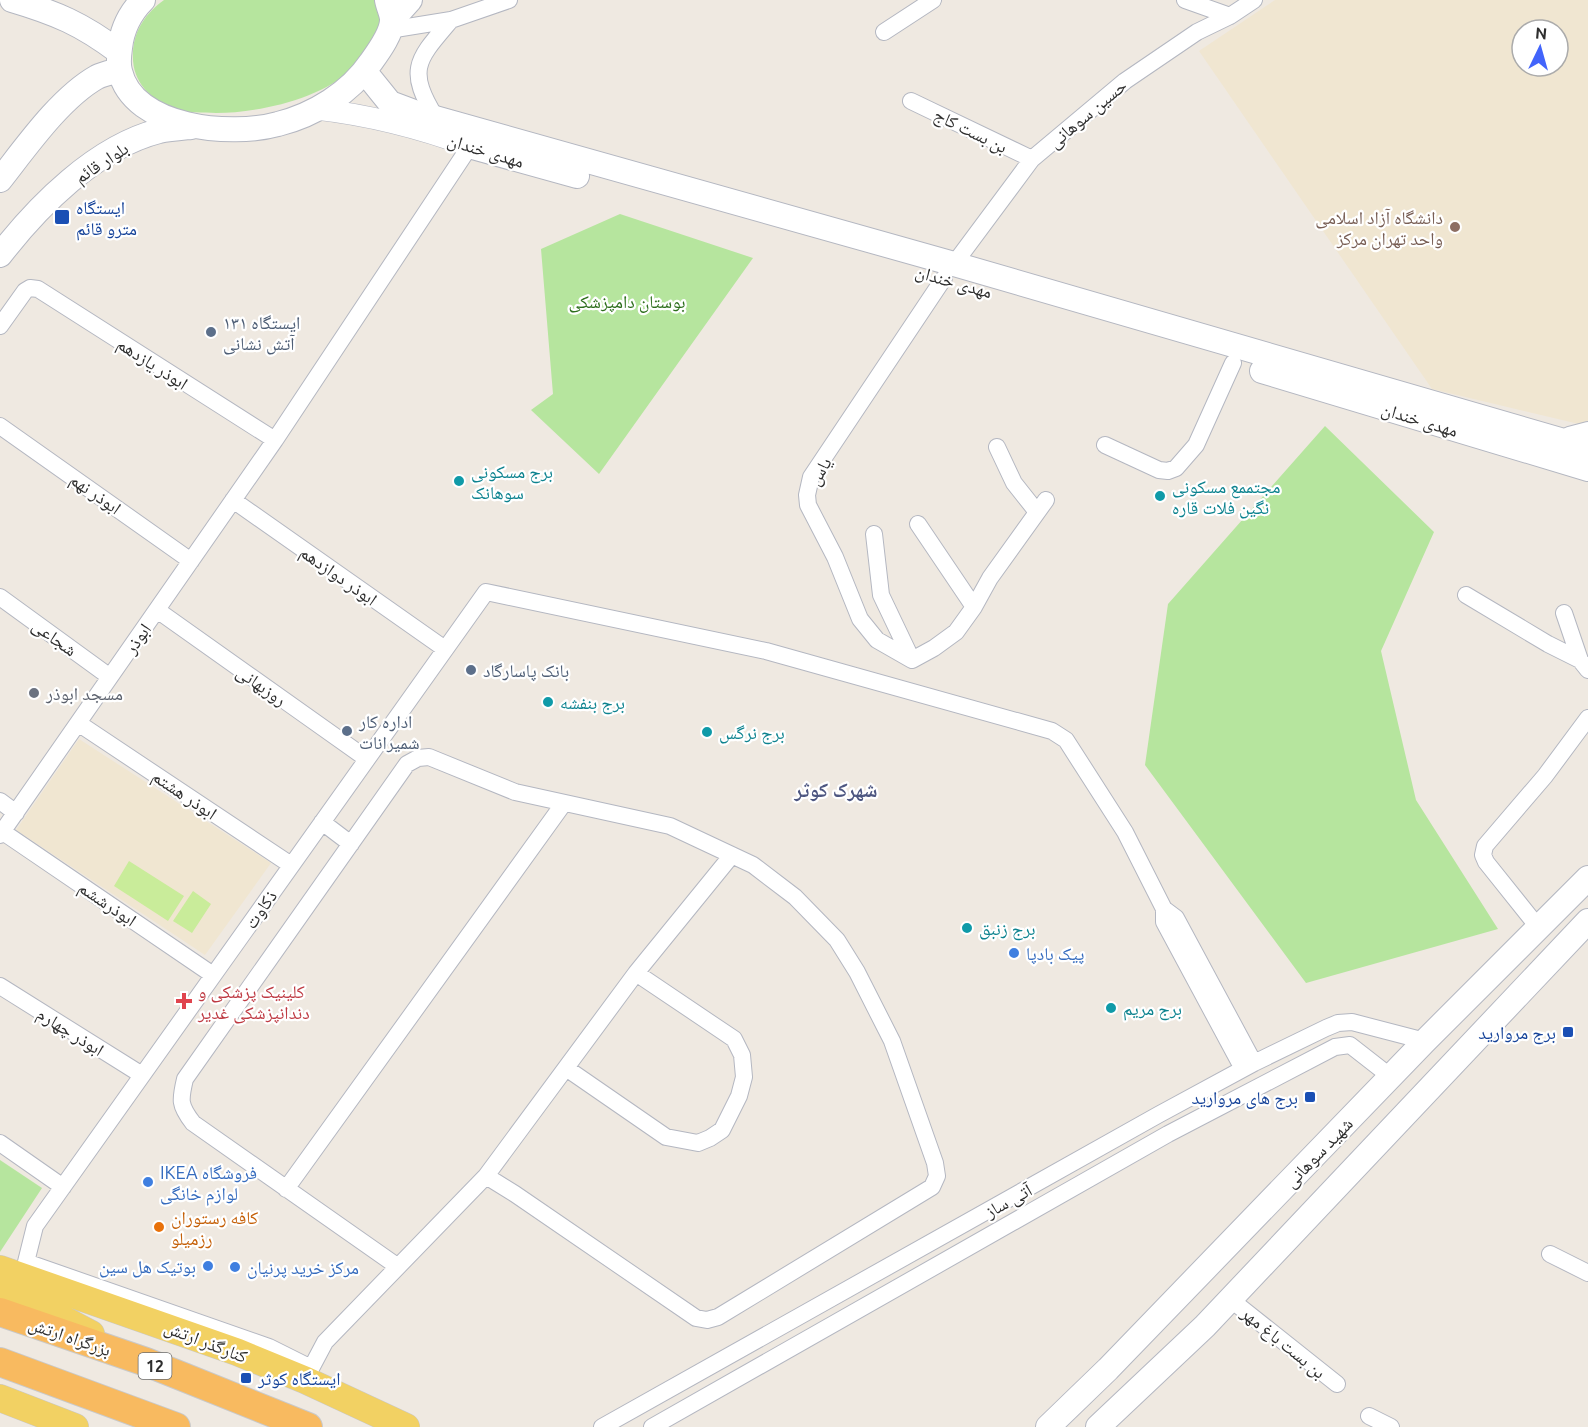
<svg xmlns="http://www.w3.org/2000/svg" width="1588" height="1427" font-family="Ubuntu,'Noto Naskh Arabic',sans-serif">
<style>
.education{fill:#f0e6d1;fill-rule:evenodd}
.green{fill:#b6e59e}
.pitch{fill:#c9ec9a}
.lines{fill:none;stroke-linecap:round;stroke-linejoin:round}
.minor-casing{stroke:#b4b7c1;stroke-width:18}
.tertiary-casing{stroke:#b4b7c1;stroke-width:22}
.secondary-casing{stroke:#b4b7c1;stroke-width:26}
.primary-casing{stroke:#c9c9c9;stroke-width:28}
.trunk-casing{stroke:#c9c9c9;stroke-width:30}
.minor{stroke:#fff;stroke-width:16}
.tertiary{stroke:#fff;stroke-width:21}
.secondary{stroke:#fff;stroke-width:24}
.primary{stroke:#f2d163;stroke-width:27}
.trunk{stroke:#f8ba60;stroke-width:28}
.transit-dot{fill:#1a4fb4;stroke:#fff;stroke-width:2}
.education-dot{fill:#8d6e63;stroke:#fff;stroke-width:2}
.service-dot{fill:#5c6f8a;stroke:#fff;stroke-width:2}
.culture-dot{fill:#0f9aa8;stroke:#fff;stroke-width:2}
.worship-dot{fill:#6b7280;stroke:#fff;stroke-width:2}
.shop-dot{fill:#3f7fe0;stroke:#fff;stroke-width:2}
.health-dot{fill:#e0444e;stroke:#fff;stroke-width:2}
.food-dot{fill:#e8710a;stroke:#fff;stroke-width:2}
.labels{text-anchor:middle;dominant-baseline:central;stroke-width:4.5;stroke-linejoin:round;paint-order:stroke}
.shield{fill:#fff;stroke:#6d6d6d;stroke-width:1.5}
.shield-label{font-size:16px;font-weight:bold;fill:#2e2e2e}
.street-label{font-size:18px;fill:#2e2e2e;stroke:#fff}
.transit-label{font-size:18px;fill:#164399;stroke:#fff;text-anchor:start}
.education-label{font-size:18px;fill:#785e54;stroke:#fff;text-anchor:end}
.park-label{font-size:18px;fill:#2c6e1b;stroke:#fff}
.service-label{font-size:18px;fill:#4e5e75;stroke:#fff;text-anchor:start}
.culture-label{font-size:18px;fill:#0d838f;stroke:#fff;text-anchor:start}
.worship-label{font-size:18px;fill:#5b616d;stroke:#fff;text-anchor:start}
.shop-label{font-size:18px;fill:#366cbe;stroke:#fff;text-anchor:start}
.health-label{font-size:18px;fill:#be3a42;stroke:#fff;text-anchor:start}
.food-label{font-size:18px;fill:#c56008;stroke:#fff;text-anchor:start}
.neighbourhood-label{font-size:20px;font-weight:bold;fill:#4d5680;stroke:#fff}
</style>
<rect width="100%" height="100%" fill="#efe9e1"/>
<!-- education -->
<path class="education" d="M1275,0H1588V421L1579,424L1432,389L1199,51ZM1522,30H1558V66H1522Z
M79,739L271,863L205,955L16,830Z"/>
<!-- green -->
<path class="green" d="M164,0H378C380,9 382,18 379,27C377,36 371,43 365,50C361,56 357,64 352,69C321,99 258,113 216,113C204,112 187,114 175,109C149,99 131,81 133,52C134,30 146,13 164,0Z
M620,214L753,258L599,474L531,410L553,394L541,249Z
M1325,426L1434,532L1381,651L1416,800L1498,929L1306,983L1145,765L1168,604Z
M0,1160L42,1188L0,1252Z"/>
<!-- pitch -->
<path class="pitch" d="M129,861L184,896L168,921L114,886Z
M193,891L211,904L192,933L173,921Z"/>
<g class="lines">
<!-- minor casing -->
<g class="minor-casing">
<path id="minor" d="M1185,0L1230,16
M389,30L451,20L509,0
M884,32L933,0
M911,101L1032,159
M436,118C406,69 417,60 451,20
M954,264L1032,159L1125,81L1197,32L1230,16L1254,0
M0,326L25,291L30,288L38,289L275,440
M0,426L191,561
M1569,435L1588,430
M1105,445L1159,470L1168,471L1176,468L1196,445L1233,363
M997,447L1014,483L1037,512
M233,500L445,649
M918,524L974,607
M874,534L881,595L912,660
M1466,595L1548,644L1580,660L1588,670
M0,597L110,677
M157,610L367,759
M1564,613L1580,660
M912,660L877,640L860,619L835,557L808,505L807,495L811,477L944,278
M912,660L934,648L956,632L974,607L990,578L1046,500
M78,723L291,865
M0,801L16,813
M322,822L351,844
M3,832L213,975
M0,835L275,440L476,137
M1164,909L1176,918L1254,1063
M1538,927L1486,862L1483,855L1485,846L1545,776L1588,718
M0,986L142,1075
M566,1068L666,1137L698,1143L710,1138L722,1130L739,1096L744,1077L742,1055L734,1039L636,973
M0,1143L63,1187
M286,1189L564,803
M1550,1254L1588,1273
M397,1266L193,1123C179,1105 180,1100 185,1079L407,764L418,758L429,757L515,792L670,826L753,865L795,897L837,940L857,972L892,1041L935,1163L937,1176L932,1187L718,1317L707,1320L696,1318L515,1194L486,1176
M1230,1299L1337,1384
M311,1368L269,1347L26,1262L35,1226L486,592L766,651L1052,731L1066,740L1125,832L1164,909V922L1243,1069
M307,1376L325,1342L486,1176L636,973L732,855
M1369,1416L1391,1427
M602,1427L1158,1115L1254,1063L1326,1028L1338,1023L1352,1022L1425,1041
M652,1427L1168,1134L1335,1047L1350,1045L1391,1077"/>
</g>
<!-- tertiary casing -->
<g class="tertiary-casing">
<path id="tertiary" d="M316,109C369,115 420,128 469,146"/>
</g>
<!-- secondary casing -->
<g class="secondary-casing">
<path id="secondary" d="M12,0C56,13 82,24 119,52
M143,0C129,14 122,29 120,48C119,55 118,64 120,71C133,129 232,137 278,124C314,115 350,93 371,62C379,51 393,32 392,18C391,12 388,6 387,0
M392,20L410,0
M365,72L390,103L414,112L954,264L1588,448
M469,146L577,176
M0,180C26,147 60,98 97,77C103,74 112,72 119,70
M0,255C38,206 96,147 159,131C169,129 181,128 191,127
M1262,371L1588,469
M1048,1427L1108,1369L1425,1041L1588,878
M1098,1427L1205,1326L1588,921"/>
</g>
<!-- primary casing -->
<g class="primary-casing">
<path id="primary" d="M0,1269L237,1352L305,1380L406,1427
M0,1286L91,1334
M0,1398L75,1427"/>
</g>
<!-- trunk casing -->
<g class="trunk-casing">
<path id="trunk" d="M0,1312L146,1362L308,1427
M0,1362L176,1427"/>
</g>
<!-- minor -->
<use href="#minor" class="minor"/>
<!-- tertiary -->
<use href="#tertiary" class="tertiary"/>
<!-- secondary -->
<use href="#secondary" class="secondary"/>
<!-- primary -->
<use href="#primary" class="primary"/>
<!-- trunk -->
<use href="#trunk" class="trunk"/>
</g>
<!-- markers -->
<g class="transit-dot">
<rect x="54" y="209" width="16" height="16" rx="3"/>
<rect x="1562" y="1026" width="12" height="12" rx="3"/>
<rect x="1304" y="1091" width="12" height="12" rx="3"/>
<rect x="240" y="1372" width="12" height="12" rx="3"/>
</g>
<circle class="education-dot" cx="1455" cy="227" r="6"/>
<g class="service-dot">
<circle cx="211" cy="332" r="6"/>
<circle cx="471" cy="670" r="6"/>
<circle cx="347" cy="731" r="6"/>
</g>
<g class="culture-dot">
<circle cx="459" cy="481" r="6"/>
<circle cx="1160" cy="496" r="6"/>
<circle cx="548" cy="702" r="6"/>
<circle cx="707" cy="732" r="6"/>
<circle cx="967" cy="928" r="6"/>
<circle cx="1111" cy="1008" r="6"/>
</g>
<circle class="worship-dot" cx="34" cy="693" r="6"/>
<g class="shop-dot">
<circle cx="1014" cy="953" r="6"/>
<circle cx="148" cy="1182" r="6"/>
<circle cx="208" cy="1266" r="6"/>
<circle cx="235" cy="1267" r="6"/>
</g>
<path class="health-dot" d="M181 992h6v6h6v6h-6v6h-6v-6h-6v-6h6z"/>
<circle class="food-dot" cx="159" cy="1227" r="6"/>
<g class="labels">
<!-- shield labels -->
<rect class="shield" x="138.5" y="1353" width="33" height="26" rx="4.5"/>
<g class="shield-label">
<text x="155" y="1366">12</text>
</g>
<!-- street labels -->
<g class="street-label">
<text transform="translate(1087 113) rotate(-40)">حسین سوهانی</text>
<text transform="translate(971 130) rotate(26)">بن بست کاج</text>
<text transform="translate(486 150) rotate(17)">مهدی خندان</text>
<text transform="translate(101 162) rotate(-33)">بلوار قائم</text>
<text transform="translate(954 281) rotate(16)">مهدی خندان</text>
<text transform="translate(153 363) rotate(33)">ابوذر یازدهم</text>
<text transform="translate(1420 419) rotate(17)">مهدی خندان</text>
<text transform="translate(819 471) rotate(-61)">یاس</text>
<text transform="translate(96 493) rotate(35)">ابوذر نهم</text>
<text transform="translate(339 575) rotate(35)">ابوذر دوازدهم</text>
<text transform="translate(55 637) rotate(36)">شجاعی</text>
<text transform="translate(137 638) rotate(-55)">ابوذر</text>
<text transform="translate(262 685) rotate(35)">روزبهانی</text>
<text transform="translate(185 794) rotate(34)">ابوذر هشتم</text>
<text transform="translate(108 903) rotate(34)">ابوذرششم</text>
<text transform="translate(260 909) rotate(-55)">ذکاوت</text>
<text transform="translate(71 1031) rotate(32)">ابوذر چهارم</text>
<text transform="translate(1318 1152) rotate(-46)">شهید سوهانی</text>
<text transform="translate(1008 1200) rotate(-29)">آتی ساز</text>
<text transform="translate(70 1336) rotate(19)">بزرگراه ارتش</text>
<text transform="translate(206 1341) rotate(21)">کنارگذر ارتش</text>
<text transform="translate(1284 1342) rotate(39)">بن بست باغ مهر</text>
</g>
<!-- transit labels -->
<g class="transit-label">
<text x="76" y="207">ایستگاه<tspan x="76" dy="21">مترو قائم</tspan></text>
<text x="1556" y="1032" text-anchor="end">برج مروارید</text>
<text x="1298" y="1097" text-anchor="end">برج های مروارید</text>
<text x="258" y="1378">ایستگاه کوثر</text>
</g>
<!-- education labels -->
<g class="education-label">
<text x="1443" y="217">دانشگاه آزاد اسلامی<tspan x="1443" dy="21">واحد تهران مرکز</tspan></text>
</g>
<!-- park labels -->
<g class="park-label">
<text x="627" y="301">بوستان دامپزشکی</text>
</g>
<!-- service labels -->
<g class="service-label">
<text x="223" y="322">ایستگاه ۱۳۱<tspan x="223" dy="21">آتش نشانی</tspan></text>
<text x="483" y="670">بانک پاسارگاد</text>
<text x="359" y="721">اداره کار<tspan x="359" dy="21">شمیرانات</tspan></text>
</g>
<!-- culture labels -->
<g class="culture-label">
<text x="471" y="471">برج مسکونی<tspan x="471" dy="21">سوهانک</tspan></text>
<text x="1172" y="486">مجتممع مسکونی<tspan x="1172" dy="21">نگین فلات قاره</tspan></text>
<text x="560" y="702">برج بنفشه</text>
<text x="719" y="732">برج نرگس</text>
<text x="979" y="928">برج زنبق</text>
<text x="1123" y="1008">برج مریم</text>
</g>
<!-- worship labels -->
<g class="worship-label">
<text x="46" y="693">مسجد ابوذر</text>
</g>
<!-- shop labels -->
<g class="shop-label">
<text x="1026" y="953">پیک بادپا</text>
<text x="160" y="1172">IKEA فروشگاه<tspan x="160" dy="21">لوازم خانگی</tspan></text>
<text x="196" y="1266" text-anchor="end">بوتیک هل سین</text>
<text x="247" y="1267">مرکز خرید پرنیان</text>
</g>
<!-- health labels -->
<g class="health-label">
<text x="198" y="991">کلینیک پزشکی و<tspan x="198" dy="21">دندانپزشکی غدیر</tspan></text>
</g>
<!-- food labels -->
<g class="food-label">
<text x="171" y="1217">کافه رستوران<tspan x="171" dy="21">رزمیلو</tspan></text>
</g>
<!-- neighbourhood labels -->
<g class="neighbourhood-label">
<text x="836" y="789">شهرک کوثر</text>
</g>
</g>
<!-- north arrow -->
<g transform="translate(1540 48) rotate(5)"><circle r="28" fill="#ffffff" stroke="#ababab" stroke-width="1.5"/>
<path d="M0-4.5L10 22L0 15L-10 22Z" fill="#4264fb"/>
<text y="-9" font-size="16" font-weight="bold" text-anchor="middle" fill="#2e2e2e">N</text>
</g>
</svg>
